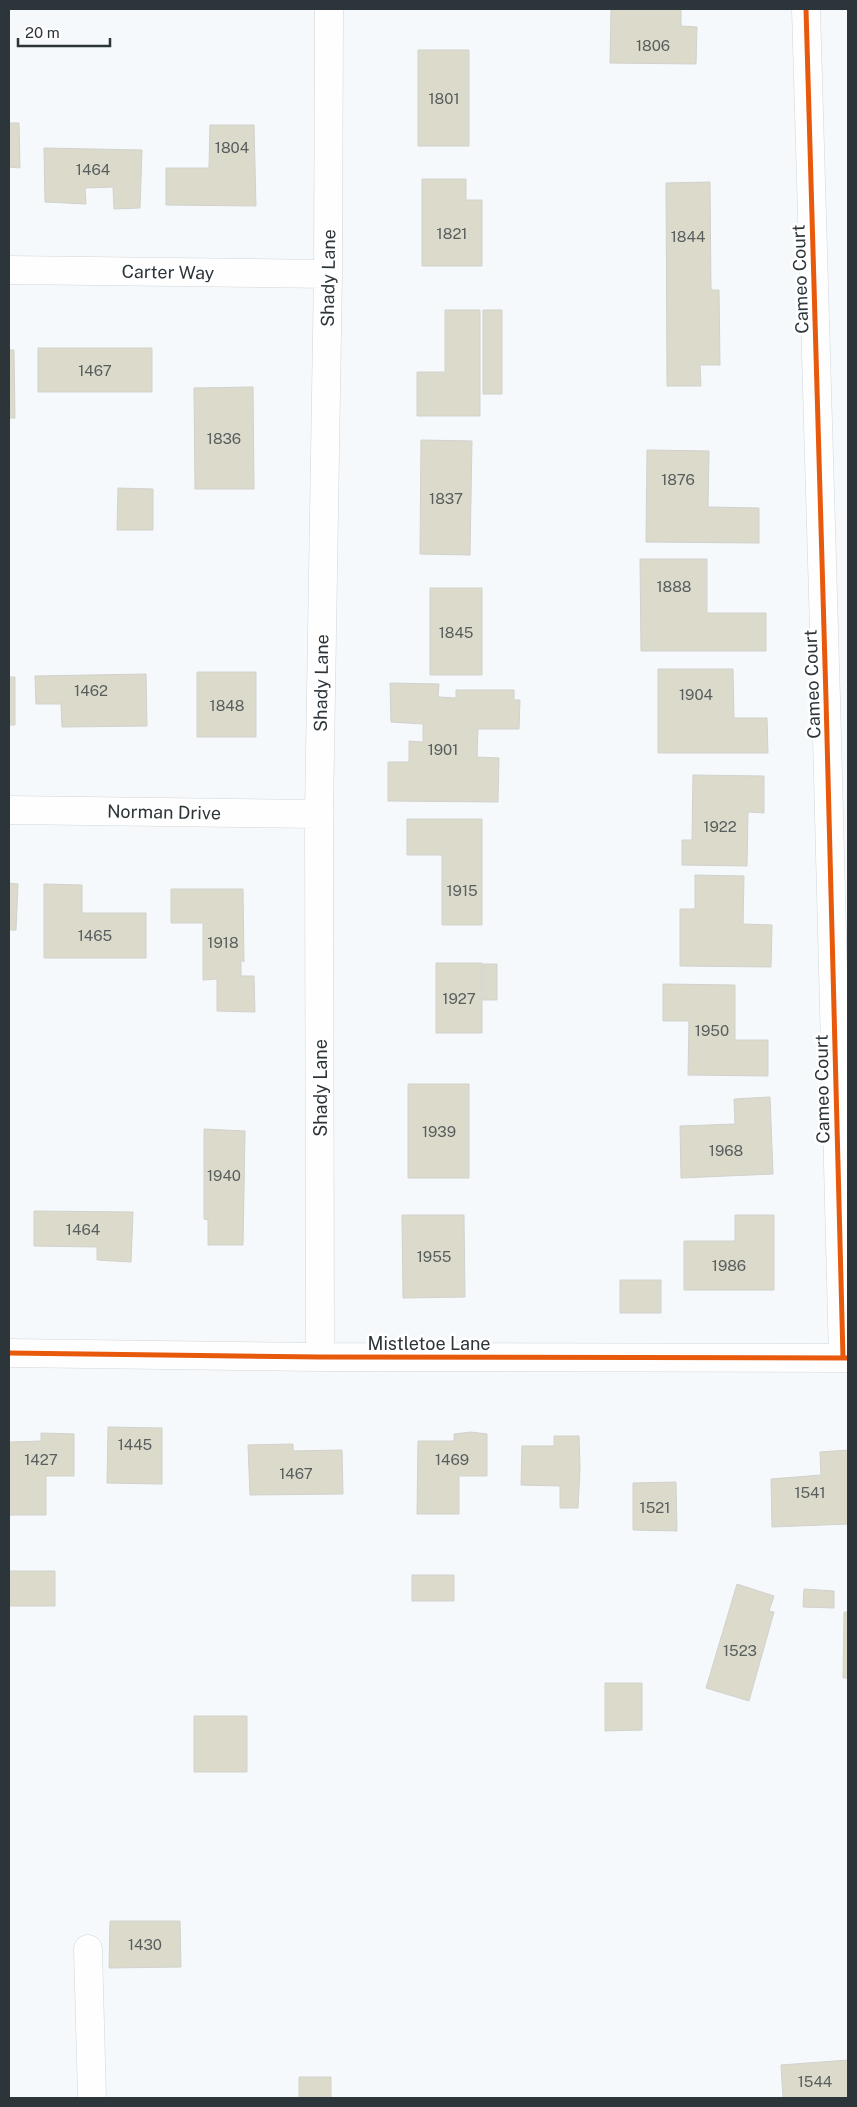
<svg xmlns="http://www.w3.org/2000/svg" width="857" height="2107" font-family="'Public Sans',sans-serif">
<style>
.building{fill:#dbdacb;stroke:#d1d2cf}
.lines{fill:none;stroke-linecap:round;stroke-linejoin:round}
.minor-casing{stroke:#d1d6da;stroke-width:29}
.minor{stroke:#fefefe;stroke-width:28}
.cycleway-casing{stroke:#fff;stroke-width:8}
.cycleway{stroke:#e8590c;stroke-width:5}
.labels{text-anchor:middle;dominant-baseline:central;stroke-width:5;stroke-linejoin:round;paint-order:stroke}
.number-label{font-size:15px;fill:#585e5e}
.street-label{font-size:18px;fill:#2c353a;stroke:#fff}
</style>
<rect width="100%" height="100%" fill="#f6f9fb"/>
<!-- building -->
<path class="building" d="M611,9H681V26L697,27L696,64L610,63Z
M418,50H469V146H418Z
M9,123H19L20,168L9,167Z
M210,125H254L256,206L166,205V168H209Z
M44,148L142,150L140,208L114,209L113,187L85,188L86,204L45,202Z
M422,179H466V200H482V266H422Z
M710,182L711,290H719L720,365H700L701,386H667L666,183Z
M445,310H480V416H417V372H445Z
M483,310H502V394H483Z
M38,348H152V392H38Z
M9,350H14L15,418H9Z
M253,387L254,489H195L194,388Z
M421,440L472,441L470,555L420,554Z
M647,450L709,451L708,507L759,508V543L646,542Z
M118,488L153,489V530H117Z
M640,559H707V613H766V651H641Z
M430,588H482V675H430Z
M658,669H733L734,718H767L768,753H658Z
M197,672H256V737H197Z
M146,674L147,726L62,727L61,704H36L35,676Z
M9,677H15V725H9Z
M390,683L439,684L438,697L456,698V690H514V700H520L519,729H478L477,757L499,758L498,802L388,801V762H409V741L423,742V724L391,722Z
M693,775L764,776V813L748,812L747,866L682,865V840H692Z
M407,819H482V925H442V855H407Z
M695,875L744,876L743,924L772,925L771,967L680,966V909H695Z
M9,883L18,884L16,930H9Z
M44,884L82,885V913H146V958H44Z
M171,889H243L244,962L241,960V976H254L255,1012L217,1011V979L203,980V923H171Z
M436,963H482V1033H436Z
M483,964H497V1000H483Z
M663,984L735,985V1040H768V1076L688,1075L689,1021H663Z
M408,1084H469V1178H408Z
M770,1097L773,1174L681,1178L680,1126L735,1124L734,1099Z
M204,1129L245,1131L243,1245H208V1220L204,1219Z
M34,1211L133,1212L131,1262L97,1260V1247L34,1246Z
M402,1215H464L465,1297L403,1298Z
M735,1215H774V1290H684V1241H735Z
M620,1280H661V1313H620Z
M108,1427L162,1428V1484L107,1483Z
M471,1432L487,1434V1476H459V1514H417L418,1441H454V1434Z
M41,1433L74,1434V1476H46V1515H9V1442L41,1441Z
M554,1436H579L580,1468L578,1508H560V1486L521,1485L522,1446H554Z
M293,1444V1451L342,1450L343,1494L250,1495L248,1445Z
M848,1450V1524L772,1527L771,1479L821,1475L820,1452Z
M676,1482L677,1531L633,1530V1483Z
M9,1571H55V1606H9Z
M412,1575H454V1601H412Z
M737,1584L774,1596L769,1611L774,1612L749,1701L706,1688Z
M804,1589L834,1591V1608L803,1607Z
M844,1612H848V1678H843Z
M605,1683H642V1730L605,1731Z
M194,1716H247V1772H194Z
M110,1921H180L181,1967L109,1968Z
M848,2060V2098H783L781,2065Z
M299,2077H331V2098H299Z"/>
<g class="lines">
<!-- minor casing -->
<g class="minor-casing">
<path id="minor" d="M806,9L826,699L843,1358
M9,270L328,274
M9,810L319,814
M9,1353L320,1357L848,1358
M320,1357L319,814L328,274L329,9
M88,1949L92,2098"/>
</g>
<!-- minor -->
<use href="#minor" class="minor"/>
<!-- cycleway casing -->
<g class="cycleway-casing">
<path id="cycleway" d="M806,9L826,699L843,1358
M9,1353L320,1357L848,1358"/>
</g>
<!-- cycleway -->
<use href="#cycleway" class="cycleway"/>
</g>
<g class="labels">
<!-- number labels -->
<g class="number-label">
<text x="653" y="45">1806</text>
<text x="444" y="98">1801</text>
<text x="232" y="147">1804</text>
<text x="93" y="169">1464</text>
<text x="452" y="233">1821</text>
<text x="688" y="236">1844</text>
<text x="95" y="370">1467</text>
<text x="224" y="438">1836</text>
<text x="678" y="479">1876</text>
<text x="446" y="498">1837</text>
<text x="674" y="586">1888</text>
<text x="456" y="632">1845</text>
<text x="91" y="690">1462</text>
<text x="696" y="694">1904</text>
<text x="227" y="705">1848</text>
<text x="443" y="749">1901</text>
<text x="720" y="826">1922</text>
<text x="462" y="890">1915</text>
<text x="95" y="935">1465</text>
<text x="223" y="942">1918</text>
<text x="459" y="998">1927</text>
<text x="712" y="1030">1950</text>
<text x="439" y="1131">1939</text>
<text x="726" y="1150">1968</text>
<text x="224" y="1175">1940</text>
<text x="83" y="1229">1464</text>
<text x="434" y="1256">1955</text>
<text x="729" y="1265">1986</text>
<text x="135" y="1444">1445</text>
<text x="41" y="1459">1427</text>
<text x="452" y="1459">1469</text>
<text x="296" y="1473">1467</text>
<text x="810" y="1492">1541</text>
<text x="655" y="1507">1521</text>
<text x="740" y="1650">1523</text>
<text x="145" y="1944">1430</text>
<text x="815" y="2081">1544</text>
</g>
<!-- street labels -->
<g class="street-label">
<text transform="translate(168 272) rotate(1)">Carter Way</text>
<text transform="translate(328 278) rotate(-89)">Shady Lane</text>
<text transform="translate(800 279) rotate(-92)">Cameo Court</text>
<text transform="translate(321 683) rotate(-89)">Shady Lane</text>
<text transform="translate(812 684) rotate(-92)">Cameo Court</text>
<text transform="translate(164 812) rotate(1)">Norman Drive</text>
<text transform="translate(320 1088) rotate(-90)">Shady Lane</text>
<text transform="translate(822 1089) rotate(-91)">Cameo Court</text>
<text x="429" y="1343">Mistletoe Lane</text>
</g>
</g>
<!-- border -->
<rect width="857" height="2107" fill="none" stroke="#2c353a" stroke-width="20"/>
<!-- scale -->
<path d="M18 38v8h92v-8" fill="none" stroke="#2c353a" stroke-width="2.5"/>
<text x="25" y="38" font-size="15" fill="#2c353a" stroke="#ffffff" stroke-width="4" paint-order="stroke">20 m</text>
</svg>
